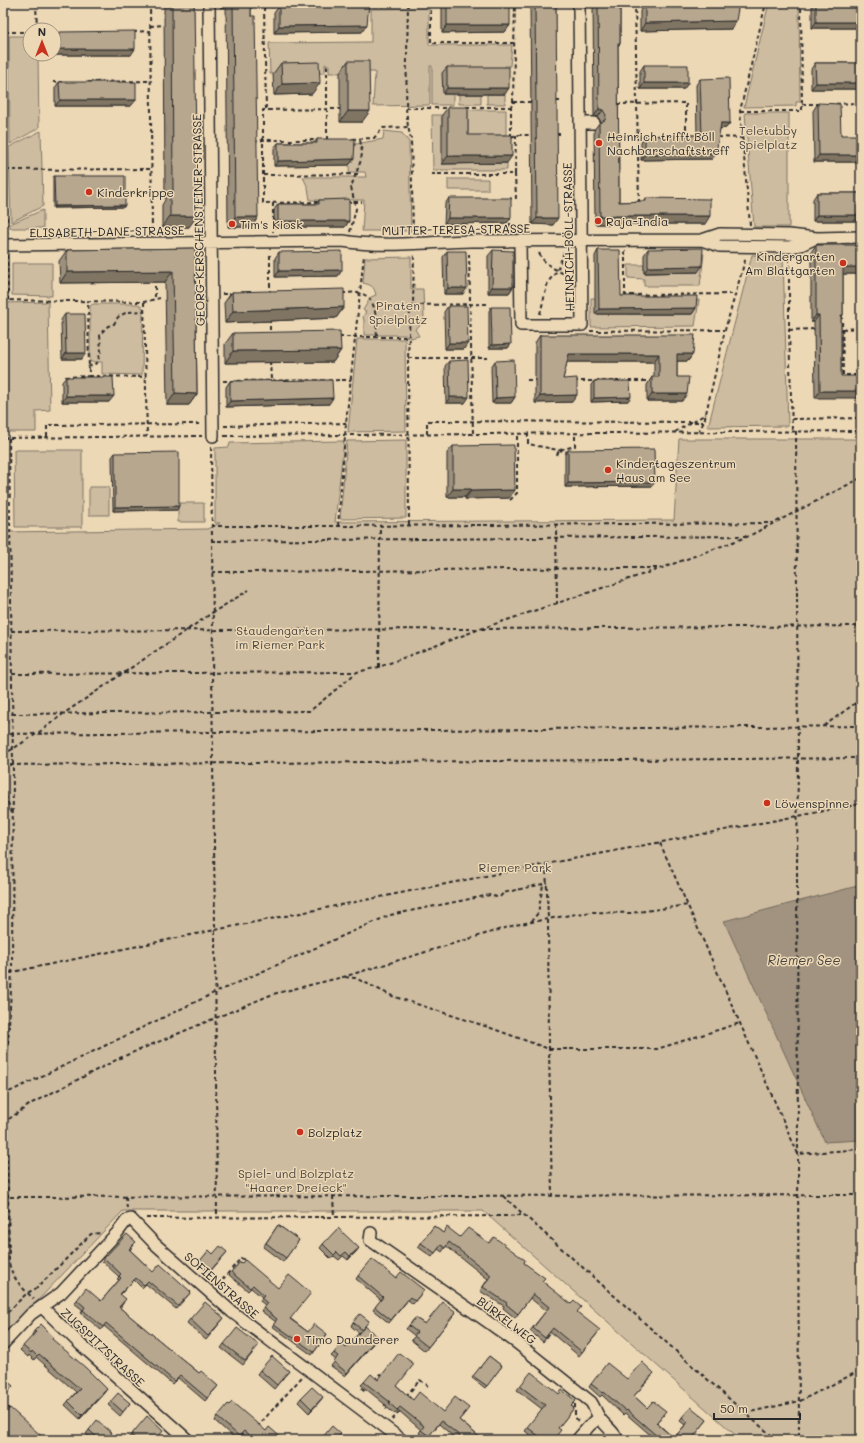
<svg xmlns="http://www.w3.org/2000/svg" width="864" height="1443" font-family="Mali,sans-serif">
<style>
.built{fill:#ddc9aa}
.green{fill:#cebca0;stroke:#7c7466}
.water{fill:#a1937f;stroke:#72695d}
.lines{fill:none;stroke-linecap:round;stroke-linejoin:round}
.minor-casing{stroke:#2b2b2b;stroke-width:14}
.path{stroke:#2b2b2b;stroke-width:2;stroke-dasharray:4 3;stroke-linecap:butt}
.minor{stroke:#edd8b6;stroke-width:11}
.wall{fill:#9d907b;stroke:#2b2b2b}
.shaded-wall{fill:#807564;stroke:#2b2b2b}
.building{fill:#b7a78f;stroke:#2b2b2b}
.poi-dot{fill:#c8321e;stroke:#edd8b6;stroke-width:1.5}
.labels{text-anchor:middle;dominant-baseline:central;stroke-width:3;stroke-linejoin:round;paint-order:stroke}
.park-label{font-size:12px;fill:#4c4842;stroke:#edd8b6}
.poi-label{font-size:12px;fill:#2b2b2b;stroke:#edd8b6;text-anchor:start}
.street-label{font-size:12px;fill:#2b2b2b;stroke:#edd8b6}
.water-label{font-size:13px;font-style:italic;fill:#484540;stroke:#edd8b6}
</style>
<rect width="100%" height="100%" fill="#edd8b6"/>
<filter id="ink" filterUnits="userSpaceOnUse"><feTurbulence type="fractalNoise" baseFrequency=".025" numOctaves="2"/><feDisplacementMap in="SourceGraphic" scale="8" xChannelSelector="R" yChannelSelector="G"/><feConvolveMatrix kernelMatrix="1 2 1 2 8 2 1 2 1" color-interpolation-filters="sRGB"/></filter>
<g filter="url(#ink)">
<!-- built -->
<path class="built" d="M3,448H6L5,532L8,723H3Z"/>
<!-- green -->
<path class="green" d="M769,3H799L800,102H796V106L744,107Z
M429,8V45H512L510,66H505V73L453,94V105H432V66H430V105L373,106L375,72L329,73V65L325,64V73L270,74L269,43L371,42V9Z
M9,36H30V54H38L39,128L10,144Z
M459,94H481V104H459Z
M487,94H505V104H487Z
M468,110H506V135L468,136Z
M745,113H789V227H754Z
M432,115H442L443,163H507V170H433Z
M41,131L43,206L11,222L9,147Z
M384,131L402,133L409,142L411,231H362L364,200H310L308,188L303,177H366L365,172H349L351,145L383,139Z
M448,179H488V190H448Z
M43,210V228H10V224Z
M699,254H704L700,286H644V279L628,278V265H644V273L697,272Z
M752,255L783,256L788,426L708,427Z
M411,257V289H423L424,319L421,320V324L415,329L419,336L410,338L405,335H364V321L363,316L366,312L363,310L371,297L376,295C374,286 371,285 363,283L365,258Z
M12,263H52V296L12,295Z
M591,298H595L629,314H692L696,300H699L695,326L591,327Z
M48,302L50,410L36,411V432H3V303Z
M93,304H138L143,308L142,375L102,374V362H90V306Z
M357,339H405L406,431L348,432Z
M679,439H861V1440H741L483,1211H123L3,1337V723H8L5,569V574H3V456H4L5,532L207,529L220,523H215V448L229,447L230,443L344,441L335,522L674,520Z
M406,440V518L340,519L347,441Z
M14,450H82V527H15Z
M89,487H109V515H89Z
M178,503H204V522H178Z"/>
<!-- water -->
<path class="water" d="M861,885V1140L825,1142L724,921Z"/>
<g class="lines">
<!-- minor casing -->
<g class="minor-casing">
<path id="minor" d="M209,3L213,436
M580,123H594
M520,240L521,325H582L579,3
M702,240L719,246L789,247L801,245L816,238
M3,245L343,241C385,248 428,242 471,241C548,240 625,240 702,240L720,234L789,235L817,238L861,237
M371,1233L370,1240L488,1322L517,1343L591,1402C595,1408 597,1415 601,1420C607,1427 614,1432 618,1440
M42,1307L81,1345L188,1440
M3,1344L31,1314L61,1293L117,1233L127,1220L131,1219L155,1244L232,1312L402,1440
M577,1440L590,1425L599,1418"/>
</g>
<!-- path -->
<path class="path" d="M36,3L37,30
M150,3L152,232
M408,3L406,108L408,127L411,139L413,232
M431,3V43H515
M635,3L639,204
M635,4H646
M367,6H389L394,3
M220,7H224
M249,7H279
M264,7L266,110
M150,26L164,25
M5,32H30
M133,32L150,31
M54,33H61
M53,82H62
M88,82L151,81
M556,101H561
M513,102H531
M617,104L686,103V136L617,135
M802,104H819
M829,104L861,103
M466,107H511
M406,108H449
M740,111H802L801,3
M556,134H561
M511,137V107L513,102L515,3
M511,137L516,135H532
M718,137L742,138
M352,139L374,138L383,128L408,127
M327,140V66
M254,142L263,140H318
M6,170L151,169
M431,174H515L516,135
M263,175L361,174
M508,199L516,198L515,174
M319,202L263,203V110L340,109
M347,202H362
M273,203V232
M510,216V229
M750,225L740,111L766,3
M350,232L356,209L351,187L361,160L362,153L360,139
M7,235L5,9L9,3
M625,251V295L735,294
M539,253C545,266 558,271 571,277
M469,254L473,434
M7,255L8,300
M270,255V293
M789,258V330L792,431
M155,286V299
M342,293C348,293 354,292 359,293C378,296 376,322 377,337
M222,294H232
M3,300L144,302L160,298
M144,302L147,436
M413,305L487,304
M540,314L548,282L557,271L564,252
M842,315L843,375H861
M270,319V335
M842,329L861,328
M789,330L816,329
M590,331L725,330
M339,337H408
M408,358H488
M270,361L271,380
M88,367L97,363L101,352L100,334L108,326L114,324L118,317L127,312L144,311
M89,376L146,377
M65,377L89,376L88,301
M527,380H536
M223,381L351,380
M574,381H624
M628,381H652
M792,419L861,418
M224,426L346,423
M796,431L798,759L797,867L799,1440
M675,432L706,414
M698,432L704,422L725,330L746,257
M528,433V444L568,452
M427,434V421L704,422
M224,436L861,431
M47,437V425L202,424
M3,438L202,436
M9,438L13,765L12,972L5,1094L8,1197L9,1262C11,1277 23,1289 34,1299
M211,447L213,631L212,673L215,930L217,1218
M557,455L559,450L575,446V433
M510,500L517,493V433
M556,524L557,604
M409,525L408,358L410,311L413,305L414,253
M211,526H338L774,523
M338,526L346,423L364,255
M211,541L746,536
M212,572C361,572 510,568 659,568
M482,629L861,626
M11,631L478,629
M379,667L380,526
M12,674L355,672
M854,704H861
M12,714L310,711L357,672L379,667L480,629L662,568L749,536L861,478
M824,726L861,699
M3,734L861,726
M3,755L38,733L63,714L212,613L249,590
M3,765L861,758
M3,789L12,814
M660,843L798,1154L861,1149
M546,864L548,919L549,1049L552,1196
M531,922L538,913L543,885
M3,974L215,930L546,864L861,804
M345,977L355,978L368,984L392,996L488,1027L549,1049H657L740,1023
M3,1095L216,992L390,915L490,895C496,897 500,899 503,893L547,883
M3,1123L32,1103L122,1057L273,994L343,977L515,925L576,914L593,912L631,913L688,905
M333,1196L334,1217
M503,1196L745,1413L777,1440
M3,1197L861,1195
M126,1197L127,1209
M3,1202L7,1198
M146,1218L506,1216L523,1215
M218,1285L241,1258L246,1261
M3,1317L27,1293L37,1288L91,1234L102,1233
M375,1380L380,1374L383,1376
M362,1388L365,1391L369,1388
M406,1396L420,1380L428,1386
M387,1403L384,1406L387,1409
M575,1404V1417L579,1422
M3,1408L5,1405L11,1411
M745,1413L800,1401L861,1370
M392,1420L401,1410
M257,1427L302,1377"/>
<!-- minor -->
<use href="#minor" class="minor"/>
</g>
<!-- wall -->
<path class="wall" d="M164,3H194L189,227H162V205L165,200Z
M226,3H251L252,227H228Z
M354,3H369L362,32L274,33V13L279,6L354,5Z
M442,3H466V4L510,25L505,32L442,33Z
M530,3H556L553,225L532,224Z
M593,3H620V44L618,46L619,202L644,201L646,198L705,224H595L594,130L599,123L601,122L598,117L594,116Z
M645,3L736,21L731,29L640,31V11Z
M812,3H861V28H812Z
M59,32L131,55H55V38Z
M348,61L362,122H340V73Z
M281,63L312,94L274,95L273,74Z
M815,63H861V89H811V69Z
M644,65L684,89H640V71Z
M447,67L505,94H443L442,73Z
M700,79L730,123L726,128L720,129L712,159L641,160V142L645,136L697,135L696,85Z
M59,82L131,106H55V88Z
M818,103L841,135L861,162H814L813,111Z
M448,107L468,135L507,163L442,164V115Z
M317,139L354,159L349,165L274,166V148L278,143H314Z
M54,176L124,207L53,208V178Z
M817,193H861V221H813V199Z
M449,198L507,223L444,224L445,204Z
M319,200L349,221L345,227H274V210L278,204H316Z
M816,245L861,274H843V315L841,318V376L815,398L814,322H811V252Z
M195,248L197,394L189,405H167L165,282L60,283L59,261L67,250Z
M648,249L698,272L644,273V255Z
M493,250L513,287L509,293H488V256Z
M598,250L621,296L696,308L692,314H595V256Z
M447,251L463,294H444L443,257Z
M279,252L342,270L338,276L275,277V258Z
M232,292L344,307L336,318L225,323L224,303Z
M448,306L464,349H445L444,312Z
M491,307L511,344L508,348H489V311Z
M65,314L82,359H62L61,320Z
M233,333L341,350L333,362L225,363V344Z
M540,335L693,354L688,361H677V377L682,401H647V385L652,377H654V362H567L563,379L572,402L535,403V343Z
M449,361L465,403H446L445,366Z
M495,361L515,397L511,403H492L491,367Z
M66,377L109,402H62V382Z
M230,381L329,404L226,407V387Z
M594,381L628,401L591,402V385Z
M453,446L515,490L509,498L465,499V497H447V453Z
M568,450L652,486L565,487V454Z
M115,453L177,510L113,511L112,457Z
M278,1225L299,1240L283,1262L263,1247Z
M434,1226L443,1233L489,1243L524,1263L542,1281L577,1312L597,1334L579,1356L550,1332L543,1342L530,1331L546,1311L530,1298L515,1318L503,1308L504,1306L480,1291L488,1279L446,1246L442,1252L438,1249L432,1257L418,1247Z
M323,1244L356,1252L348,1260L343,1256L339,1260L334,1256L331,1259L320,1248Z
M134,1245L130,1250L153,1272L191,1292L176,1309L146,1284L142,1288L134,1280L120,1294L124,1302L120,1308L199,1373L218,1386L205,1401L178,1378L172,1384L104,1326L101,1330L81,1313L83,1310L74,1303L77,1300L101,1301L119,1280L117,1279L119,1277L102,1261L104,1258Z
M209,1250L213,1254L227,1252L209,1273L198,1264Z
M240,1262L291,1319L308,1332L327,1334L312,1355L272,1326L276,1322L261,1311L265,1305L260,1301L262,1297L251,1288L248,1291L229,1275Z
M358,1276L396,1278L424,1290L413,1304L408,1300L389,1323L373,1310L381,1300L356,1279Z
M456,1312L425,1351L411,1340L415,1336L406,1329L415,1318L425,1324Z
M224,1318L206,1340L187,1323L190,1319Z
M353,1322L365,1326L376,1340L345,1376L331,1366L336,1360L331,1356L334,1353L346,1348L359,1333L351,1326Z
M34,1331L52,1340L104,1393L80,1419L65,1405L76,1392L36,1357L34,1360L29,1355L28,1357L20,1350L33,1336L32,1335Z
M224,1344L256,1349L243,1365L221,1348Z
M489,1356L502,1366L485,1388L472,1378Z
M260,1370L289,1371L274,1389L257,1374Z
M652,1376L634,1396L647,1408L664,1415L657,1423L674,1438L685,1425L680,1421L682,1417L707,1420L691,1440L655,1439L625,1413L623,1415L602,1395L600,1397L589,1387L591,1384Z
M378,1380L397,1386L413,1400L443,1412H466L459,1420L483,1440H457L439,1424L426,1439L419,1433L421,1430L398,1410L395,1414L386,1407L387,1406L361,1385L364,1382Z
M520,1386L571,1406L574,1408L558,1428L553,1440H536L525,1431L542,1409L517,1390Z
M301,1398L320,1401L309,1413L298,1402Z
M111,1401L130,1403L120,1416L108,1405Z
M3,1416L46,1440H3Z
M217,1417L266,1431L284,1440H249L241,1434L237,1440L215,1421Z
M89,1430L112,1433L106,1440H93L86,1434Z
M160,1434L157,1438L160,1440H130L128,1438L131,1435Z"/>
<!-- shaded-wall -->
<path class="shaded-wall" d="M56,3H134L131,6H54Z
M736,21L731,29L640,31L645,23Z
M816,22H861V28H812Z
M367,25L362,32L274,33L279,26Z
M447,25H510L505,32L442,33Z
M59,49H135L131,55H55Z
M320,83L312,94L274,95L282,84Z
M644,83H688L684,89H640Z
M816,83H861V89H811Z
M447,88H509L505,94H443Z
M60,100H136L131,106H55Z
M599,109L603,110L598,117L594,116Z
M348,111H370L362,122H340Z
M721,123H730L726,128L717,129Z
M716,153L712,159L641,160L645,154Z
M819,155H861V162H814Z
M448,156H512L507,163L442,164Z
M354,159L349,165L274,166L278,161Z
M125,205L124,207L53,208L55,206Z
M817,215H861V221H813Z
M170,216H197L189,227H162Z
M600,216H710L705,224H595Z
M235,217H258L252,227H228Z
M448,218H511L507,223L444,224Z
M537,218H558L553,225L532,224Z
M278,221H349L345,227H274Z
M702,266L698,272L644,273L648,267Z
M843,267H861V274H838Z
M342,270L338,276L275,277L279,271Z
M173,271L165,282L60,283L67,272Z
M492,287H513L509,293H488Z
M448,288H467L463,294H444Z
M344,307L336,318L225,323L233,311Z
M696,308L692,314H595L599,309Z
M816,315H819L814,322H811Z
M449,343H468L464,349H445Z
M511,344L508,348H489L492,345Z
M341,350L333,362L225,363L233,351Z
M66,353H86L82,359H62Z
M569,354H659L654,362H564Z
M677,354H693L688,361H672Z
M820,391H861V398H815Z
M175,393L197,394L189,405H167Z
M652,394H687L682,401H647Z
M577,395L572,402L535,403L540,396Z
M66,396H114L109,402H62Z
M450,397H469L465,403H446Z
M515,397L511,403H492L496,398Z
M631,397L628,401L591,402L594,398Z
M333,398L329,404L226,407L230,401Z
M655,482L652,486L565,487L568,483Z
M453,489H471L465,497H447Z
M515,490L509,498L465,499L471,491Z
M179,506L177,510L113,511L115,507Z
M359,1248L356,1252L348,1260L350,1256Z
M136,1278L134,1280L118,1297L120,1294Z
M378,1337L376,1340L345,1376L347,1373Z
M107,1389L104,1393L80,1419L82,1415Z
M323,1397L320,1401L309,1413L312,1409Z"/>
<!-- building -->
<path class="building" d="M172,3H194L197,216H170V193H173Z
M233,3H251V16H255L258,217H235Z
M359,3H369L367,25L279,26V6L359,5Z
M447,3H466V4H510V25H447Z
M535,3H556L558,218H537Z
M598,3H620V44H618L619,202L646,201V198L710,199V216H600L599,123L605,120L606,115L603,110L599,109Z
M645,3H739L736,21L645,23Z
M816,3H861V22H816Z
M135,31V49H59V32Z
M348,61H369L370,111H348Z
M319,62L320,83L282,84L281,63Z
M815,63H861V83H816Z
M644,65H688V83H644Z
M447,67H509V88H447Z
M729,78L730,123H721L716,153L645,154V136L702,135L700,79Z
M59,82H136V100H60Z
M818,103L840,104L841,135H861V155H819Z
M448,107H468V135H512V156H448Z
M317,139H355L354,159L278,161V143H317Z
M54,176H125V205L55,206Z
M817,193H861V215H817Z
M449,198H511V218H448Z
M349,199V221H278V204H319V200Z
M816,245H861V267H843V315H841V376H861V391H820L819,315H816Z
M195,248L197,394L175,393L173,271L67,272V250Z
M703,248L702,266L648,267V249Z
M493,250L513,251V287H492Z
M598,250H620L621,296H697L696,308L599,309Z
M342,251V270L279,271V252Z
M447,251H466L467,288H448Z
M344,289V307L233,311L232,292Z
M448,306H467L468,343H449Z
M491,307H510L511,344L492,345Z
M65,314H85L86,353H66Z
M340,331L341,350L233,351V333Z
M540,335H695L693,354H677V377H689L687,394H652V377H659V354H569L563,379L577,378V395L540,396Z
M468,360L469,397H450L449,361Z
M514,360L515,397L496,398L495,361Z
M66,377H113L114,396H66Z
M332,380L333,398L230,401V381Z
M594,381H630L631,397L594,398Z
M514,445L515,490L471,491V489H453V446Z
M654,449L655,482L568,483V450Z
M179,452V506L115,507V453Z
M278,1225L299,1240L286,1258L266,1243Z
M434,1226L443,1233L447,1227L460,1237L468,1228L489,1243L494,1237L525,1260L524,1263L545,1278L542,1281L571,1304L574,1301L581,1307L577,1312L600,1330L582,1352L553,1328L545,1338L533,1328L549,1307L533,1294L518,1314L506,1304L507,1303L483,1287L491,1275L449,1242L445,1248L441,1245L435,1253L421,1243Z
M338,1228L359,1248L350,1256L346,1252L341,1256L337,1252L334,1255L323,1244Z
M127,1234L136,1242L129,1249L153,1272L160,1264L191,1292L178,1306L148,1281L144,1285L136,1278L120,1294L126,1299L119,1307L199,1373L201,1371L218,1386L207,1398L180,1375L174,1381L106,1323L103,1327L83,1310L85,1307L77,1300L86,1288L101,1301L121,1278L119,1276L121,1274L104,1258Z
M220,1246L227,1252L210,1271L199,1262L209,1250L213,1254Z
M372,1259L396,1278L401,1272L424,1290L415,1301L410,1297L391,1320L375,1307L383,1297L358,1276Z
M245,1260L278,1288L289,1275L311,1293L290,1319L308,1332L314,1324L327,1334L314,1352L274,1324L277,1319L263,1308L267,1303L261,1298L264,1295L253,1285L250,1288L231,1272L240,1262L242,1263Z
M205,1302L224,1318L208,1336L190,1319Z
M443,1302L456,1312L428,1347L414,1336L417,1332L409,1326L415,1318L425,1324Z
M360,1314L369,1321L362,1330L353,1322Z
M41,1324L54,1337L52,1339L86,1368L107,1389L82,1415L68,1401L80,1389L39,1354L37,1356L32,1351L31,1353L23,1346L36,1332L34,1331Z
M365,1326L378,1337L347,1373L334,1362L338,1356L334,1353L341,1344L346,1348Z
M237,1328L259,1345L245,1361L224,1344Z
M399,1353L414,1364L397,1386L413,1400L419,1392L443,1412L455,1397L469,1408L459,1420L483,1440H457L460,1436L441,1421L429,1436L421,1430L424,1426L400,1407L397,1410L389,1403L390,1402L364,1382L371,1374L378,1380Z
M272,1356L289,1371L277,1385L260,1370Z
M489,1356L502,1366L487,1386L473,1376Z
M642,1362L654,1373L634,1396L647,1408L653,1401L666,1411L656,1423L674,1438L688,1422L682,1417L691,1407L707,1420L691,1440H654L657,1436L627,1410L626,1411L604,1392L603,1393L591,1384L607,1363L627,1379Z
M531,1372L559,1394L562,1390L576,1401L571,1406L574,1408L558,1428L561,1430L553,1440H544L527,1427L545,1405L520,1386Z
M3,1377L13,1386L3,1398Z
M312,1387L323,1397L312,1409L301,1398Z
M118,1393L130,1403L123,1412L111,1401Z
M232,1402L266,1431L269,1427L284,1440H255L244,1431L239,1436L217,1417L228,1404L229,1405Z
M10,1408L46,1440H9L3,1434V1416Z
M147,1416L163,1431L157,1438L160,1440H137L131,1435Z
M97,1420L112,1433L105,1440H100L89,1430Z
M332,1426L341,1434L336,1440H325L322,1438Z"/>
</g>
<!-- markers -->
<g class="poi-dot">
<circle cx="599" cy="143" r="4"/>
<circle cx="89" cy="192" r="4"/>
<circle cx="598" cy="221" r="4"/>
<circle cx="232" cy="224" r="4"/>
<circle cx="843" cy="263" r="4"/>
<circle cx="608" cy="470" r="4"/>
<circle cx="767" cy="803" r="4"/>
<circle cx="300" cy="1132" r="4"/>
<circle cx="297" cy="1339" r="4"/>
</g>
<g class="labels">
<!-- park labels -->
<g class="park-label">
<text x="768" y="130">Teletubby<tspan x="768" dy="14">Spielplatz</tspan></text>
<text x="398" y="305">Piraten<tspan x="398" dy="14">Spielplatz</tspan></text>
<text x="280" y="630">Staudengarten<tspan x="280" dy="14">im Riemer Park</tspan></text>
<text x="515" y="867">Riemer Park</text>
<text x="296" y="1173">Spiel- und Bolzplatz<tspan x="296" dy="14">"Haarer Dreieck"</tspan></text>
</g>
<!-- poi labels -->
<g class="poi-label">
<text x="607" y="136">Heinrich trifft Böll<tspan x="607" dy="14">Nachbarschaftstreff</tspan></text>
<text x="97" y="192">Kinderkrippe</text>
<text x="606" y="221">Raja-India</text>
<text x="240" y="224">Tim's Kiosk</text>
<text x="835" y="256" text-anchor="end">Kindergarten<tspan x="835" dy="14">Am Blattgarten</tspan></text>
<text x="616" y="463">Kindertageszentrum<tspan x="616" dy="14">Haus am See</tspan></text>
<text x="775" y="803">Löwenspinne</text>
<text x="308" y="1132">Bolzplatz</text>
<text x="305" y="1339">Timo Daunderer</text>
</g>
<!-- street labels -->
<g class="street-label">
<text transform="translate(198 220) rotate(-91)">GEORG-KERSCHENSTEINER-STRASSE</text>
<text transform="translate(456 229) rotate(-1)">MUTTER-TERESA-STRASSE</text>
<text transform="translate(107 231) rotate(-1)">ELISABETH-DANE-STRASSE</text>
<text transform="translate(568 237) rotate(-91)">HEINRICH-BÖLL-STRASSE</text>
<text transform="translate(222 1285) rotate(41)">SOFIENSTRASSE</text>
<text transform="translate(507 1320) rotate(37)">BÜRKELWEG</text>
<text transform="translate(103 1347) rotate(43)">ZUGSPITZSTRASSE</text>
</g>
<!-- water labels -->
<g class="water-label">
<text x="804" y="959">Riemer See</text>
</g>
</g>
<!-- margin -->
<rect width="864" height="1443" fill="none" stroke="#edd8b6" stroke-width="16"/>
<rect x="8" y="8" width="848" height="1427" fill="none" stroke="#2b2b2b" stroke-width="1.5" filter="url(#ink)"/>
<!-- north arrow -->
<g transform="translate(42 42)"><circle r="19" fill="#edd8b6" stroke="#9f937e"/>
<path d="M0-3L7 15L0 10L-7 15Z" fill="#c8321e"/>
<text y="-6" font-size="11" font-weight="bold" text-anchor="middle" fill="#2b2b2b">N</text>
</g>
<!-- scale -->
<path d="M714 1413v6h86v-6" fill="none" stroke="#2b2b2b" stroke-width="2"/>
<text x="720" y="1413" font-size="12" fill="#2b2b2b" stroke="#edd8b6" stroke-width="3" paint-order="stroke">50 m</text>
</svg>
